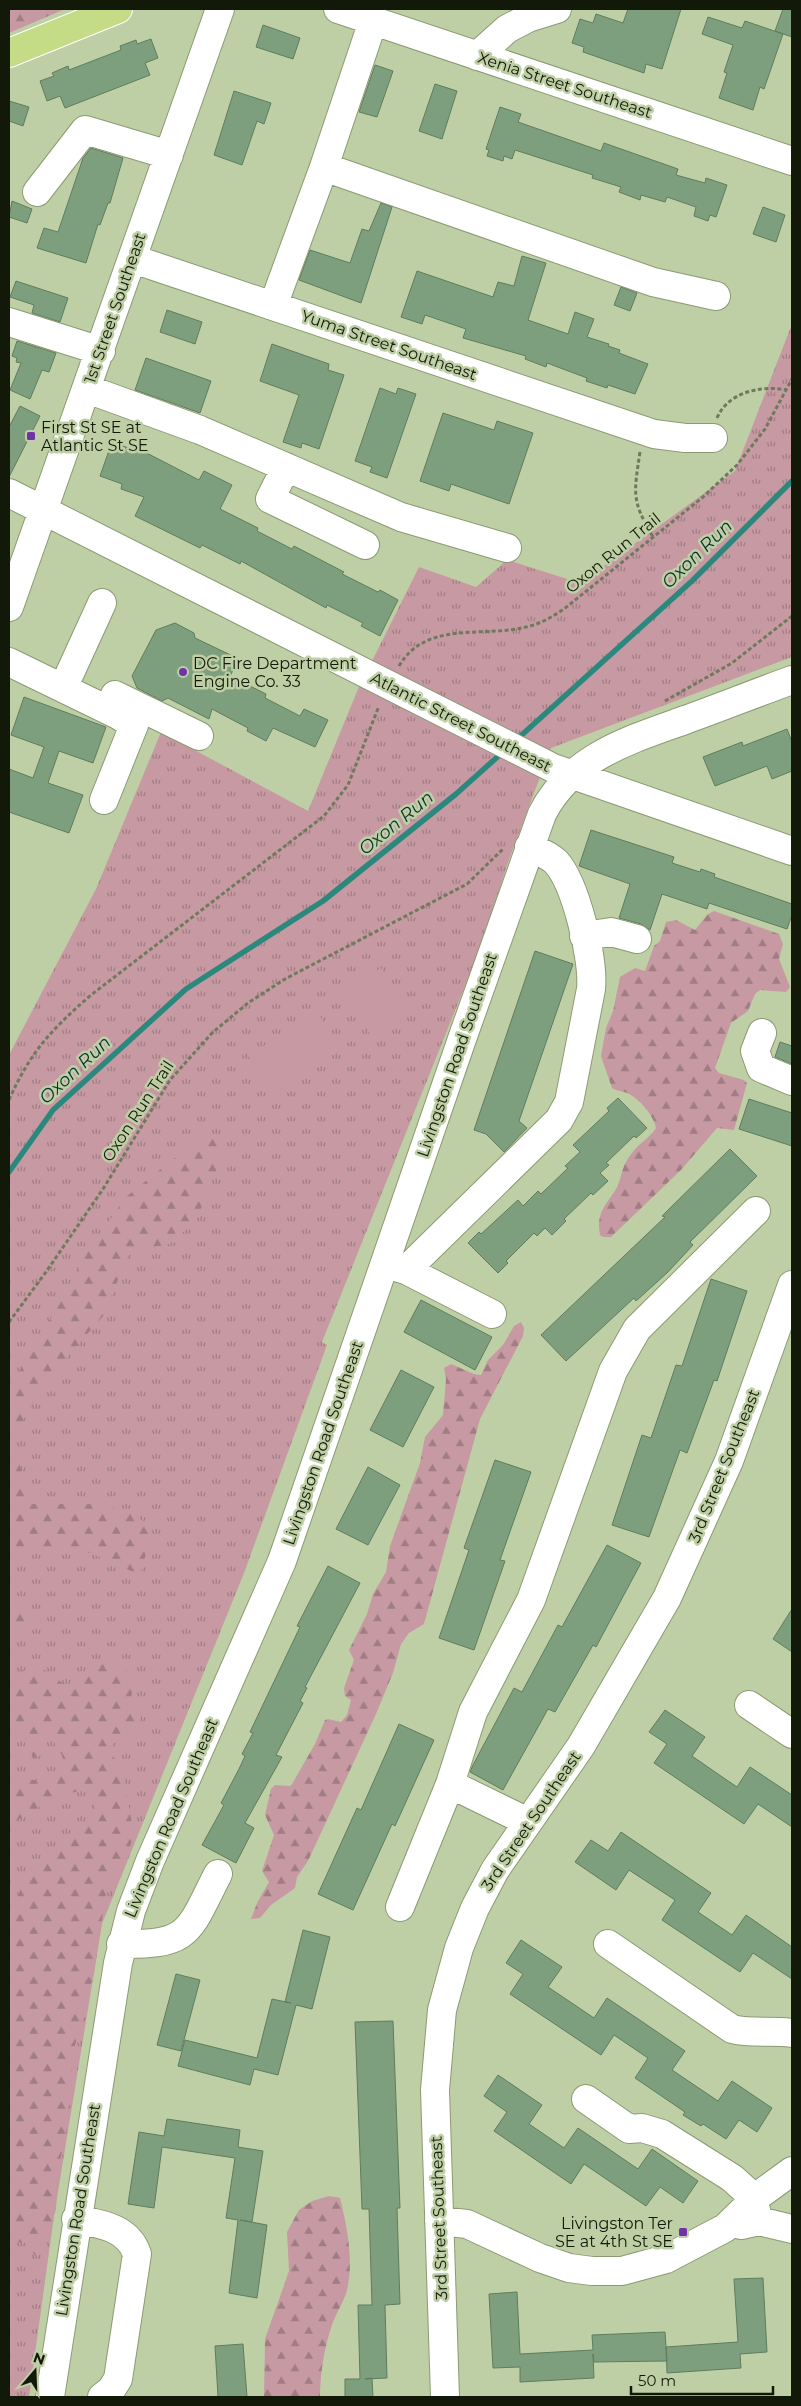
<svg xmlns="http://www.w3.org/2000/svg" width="801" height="2406" font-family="Montserrat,sans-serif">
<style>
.grass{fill:url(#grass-tufts)}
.forest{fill:url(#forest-firs)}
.pitch{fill:#c799a3}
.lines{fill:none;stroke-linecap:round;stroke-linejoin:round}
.stream{stroke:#2a887d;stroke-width:5.5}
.building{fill:#7e9f7e;stroke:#5e7d5e}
.minor-casing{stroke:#8b9a72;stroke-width:30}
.major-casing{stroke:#fff;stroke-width:30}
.path{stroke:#6f7a5d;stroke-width:3;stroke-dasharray:4 2.5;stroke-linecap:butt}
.minor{stroke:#fff;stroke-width:28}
.major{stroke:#c3dc85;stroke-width:28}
.poi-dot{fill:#7132a8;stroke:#bfcfa5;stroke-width:2}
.labels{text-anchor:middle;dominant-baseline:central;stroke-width:5;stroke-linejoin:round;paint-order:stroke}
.street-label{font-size:16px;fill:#131909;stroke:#bfcfa5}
.poi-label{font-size:16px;fill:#131909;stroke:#bfcfa5;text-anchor:start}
.water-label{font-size:18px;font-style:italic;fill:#07332e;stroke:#bfcfa5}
</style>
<defs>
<pattern id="grass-tufts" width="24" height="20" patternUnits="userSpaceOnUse" patternTransform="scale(1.25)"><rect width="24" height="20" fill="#c799a3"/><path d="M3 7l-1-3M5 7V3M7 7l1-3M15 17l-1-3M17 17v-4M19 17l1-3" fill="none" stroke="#a07c83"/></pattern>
<pattern id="forest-firs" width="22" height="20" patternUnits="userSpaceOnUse" patternTransform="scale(1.25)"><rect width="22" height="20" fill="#c799a3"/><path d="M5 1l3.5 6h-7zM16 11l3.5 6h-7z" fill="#a07c83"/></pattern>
</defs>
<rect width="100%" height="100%" fill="#bfcfa5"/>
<!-- grass -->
<path class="grass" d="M792,324V657L551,748L507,865L483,941L322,1342L327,1345L244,1573L102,1924L54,2216L29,2397H9V1055L96,889L161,732L308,811L358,689L419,567L476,587L507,560L580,583L735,471Z"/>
<!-- forest -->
<path class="forest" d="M9,9H65L9,33Z
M714,911L779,934L783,944L779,959L790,987L786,992L760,990L755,994L748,1011L731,1023L715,1068L719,1073L744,1080L747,1083L734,1130L717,1128L681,1170L611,1237H603L600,1235C595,1210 610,1202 618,1185C623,1172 622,1165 632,1153C639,1143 650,1138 656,1128C654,1116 639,1098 627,1093C622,1091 617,1091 612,1088L601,1056L606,1028L613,1011L620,977L635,968L645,971L654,946L660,941L666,922L676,920L695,930L708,914Z
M204,1134L226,1146L196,1221L169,1244L129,1252L104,1315L46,1381L13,1437L29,1504H97L132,1514L153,1528L140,1575L91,1553L32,1551L9,1565V1385L29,1358L86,1254L126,1197Z
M521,1322L524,1328L523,1336L480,1419L424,1624L409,1633L401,1644L393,1673L376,1714L308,1861L297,1877L295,1888L271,1905L260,1918L251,1919L257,1903L269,1882L262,1871L274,1835L265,1815L271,1789L275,1785L290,1786L292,1784L315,1744L325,1720L328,1719L341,1722L347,1715L351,1700L345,1696L344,1688L354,1660L349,1650L367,1614L373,1594L386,1572L390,1546L420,1463L425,1437L443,1415L446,1379L444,1368L451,1364L474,1374L481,1375L488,1360L503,1345L514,1326Z
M9,1591L31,1625L19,1636L9,1632Z
M100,1662L116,1664L131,1674L134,1681L131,1698L141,1715C140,1735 125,1734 112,1745L111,1752L122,1773L134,1833L126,1860L112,1874L107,1886L94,1973L73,2053L66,2136L58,2168L56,2210L37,2258L24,2242L14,2243L9,2247V1911L16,1903L24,1878L28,1872L55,1853L77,1831L85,1828L93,1818L95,1806L90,1790C70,1788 25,1814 9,1826V1767C14,1771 20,1776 26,1778C42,1785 61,1774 63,1757L54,1742L50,1728L45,1729C40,1738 44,1748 39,1757L35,1758L30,1754L18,1728L9,1725V1673C20,1671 32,1667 44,1670C54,1672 60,1686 70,1685C81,1684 85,1666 100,1662Z
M329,2196L340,2198C347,2226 354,2261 347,2290C344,2302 336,2313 332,2325C324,2348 320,2374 320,2397H264L265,2339L289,2271L287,2232L299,2210L312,2201Z"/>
<!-- pitch -->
<path class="pitch" d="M381,968L409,1015L372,1037L344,990Z
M318,1013L341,1050L271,1092L248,1055Z"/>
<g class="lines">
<!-- stream -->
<path class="stream" d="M515,741L692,581L792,481
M9,1172L53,1110L186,989L323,901L456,794L504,751"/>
</g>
<!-- building -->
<path class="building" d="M628,9H681L662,69L646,64L644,73L583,52L584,47L572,43L580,19L593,23L596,14L623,23Z
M783,9H792V37L775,31Z
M708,17L742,28L745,21L783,34L764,89L760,87L753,110L719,98L727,73L724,72L733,45L702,34Z
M263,25L300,38L293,59L256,47Z
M151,39L158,58L145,63L150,75L65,108L60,96L47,101L40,81L54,76L52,73L68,66L69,70L121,50L120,46L136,40L137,44Z
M375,65L393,71L377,117L359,112Z
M435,84L457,91L442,139L419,131Z
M234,91L271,103L264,124L257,121L242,165L214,155Z
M9,101L29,107L23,126L9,121Z
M500,107L521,114L518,122L601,151L604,143L678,169L676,175L705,183L706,178L727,185L716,217L710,215L708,221L694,216L696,207L667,197L665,202L641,195L640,200L619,192L621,187L592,178L593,175L515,150L512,159L504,156L503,161L487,156L489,150L486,149Z
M91,148L123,158L110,203H108L100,225L98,224L86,263L37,248L44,228L58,232L83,158Z
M12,201L32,209L27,223L9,217Z
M381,203L392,207L361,303L299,280L310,250L350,263L362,229L369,231Z
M763,207L785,215L776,242L753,234Z
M522,256L546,263L528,320L568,334L575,312L594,319L587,337L609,344L608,346L620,350L619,353L648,364L635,394L608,385L607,388L586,381L587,378L547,363L546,367L525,359L526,356L463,338L466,329L425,315L422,324L401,317L417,271L493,297L498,282L514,286Z
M16,281L68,298L60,322L32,313L34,305L10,297Z
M621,287L637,293L630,311L614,305Z
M167,310L202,322L195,344L160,332Z
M17,341L56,353L49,372L42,370L30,399L10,390L21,363L16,362L17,358L12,356Z
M272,344L329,364L328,370L344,375L319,449L302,443L301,448L283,442L299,395L260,381Z
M146,358L211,381L200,413L135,390Z
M380,388L396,394L398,388L416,394L387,478L370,472L372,467L355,461Z
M20,406L40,416L9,477V427Z
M443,413L494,430L497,421L533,433L509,504L451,484L449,491L420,481Z
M112,442L134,450L135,447L199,480L204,471L232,485L220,509L258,528L257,531L292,549L294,546L344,572L342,574L378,592L380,590L398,600L380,636L361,626L363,623L327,605L326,608L241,561L240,564L202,545L200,548L135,516L144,497L121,489L122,484L100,476Z
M175,623L194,633L195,638L239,659L230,676L266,694L265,698L300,716L304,709L328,720L315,747L273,728L266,741L247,731L248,728L212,709L209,719L168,698L162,701L137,688L132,676L156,630Z
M24,697L106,727L93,763L59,751L48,783L83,795L69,833L9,812V769L33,778L44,747L11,735Z
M787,729L792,742V771L772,779L767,766L715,786L703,757L742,742L743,746Z
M591,830L674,857L672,863L700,872L701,869L715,874L714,877L792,904V915L787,929L709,903L707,909L662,894L650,930L641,924L619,918L630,884L579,866Z
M535,951L573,964L519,1121L527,1128L504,1152L486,1134L474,1130Z
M780,1042L792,1046V1064L775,1057Z
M618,1098L647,1128L636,1138L634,1136L606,1163L609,1165L600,1173L608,1181L593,1195L591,1193L564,1219L566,1221L552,1235L545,1228L537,1236L534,1233L506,1261L508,1263L498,1273L468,1243L479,1232L481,1234L518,1200L523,1206L538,1191L541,1194L568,1168L565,1166L580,1152L573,1145L609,1111L607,1108Z
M749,1099L792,1113V1146L739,1129Z
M730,1149L757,1176L690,1242L693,1245L668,1272L636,1301L634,1298L566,1361L541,1335L665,1217L662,1216Z
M711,1279L747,1291L717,1381L714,1380L687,1453L680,1450L649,1537L612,1525L642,1435L651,1438L676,1365L682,1366Z
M421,1300L492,1337L475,1370L404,1332Z
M401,1370L434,1387L403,1447L370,1430Z
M495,1460L531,1472L500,1560L505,1561L474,1650L439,1638L469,1550L464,1548Z
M368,1467L400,1485L368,1545L336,1529Z
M607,1545L641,1563L596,1647L593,1645L555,1712L548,1709L503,1790L470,1772L473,1765L514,1688L522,1692L558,1625L562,1627Z
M328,1566L360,1583L305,1687L307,1688L300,1701L303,1703L276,1755L282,1757L245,1823L254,1828L236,1863L202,1845L224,1805L221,1803L239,1769L245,1756L242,1754L253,1733L250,1732L300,1627L297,1626Z
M792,1609V1652L773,1639Z
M665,1710L705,1737L692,1756L715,1772L737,1787L750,1767L792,1795V1827L758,1804L744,1824L654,1763L667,1744L649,1732Z
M399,1724L434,1740L395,1826L392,1824L353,1910L318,1894L357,1808L361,1810Z
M621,1832L711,1893L698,1912L732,1935L746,1915L792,1947V1979L753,1953L740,1972L662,1920L675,1900L629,1870L616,1890L575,1862L591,1840L608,1851Z
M303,1930L330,1937L312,2009L296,2005L278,2075L254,2069L250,2085L178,2066L185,2040L257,2058L272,1999L291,2003L285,2002Z
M521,1940L562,1967L548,1987L594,2018L607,1998L647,2025L685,2051L672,2070L718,2101L732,2081L772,2108L757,2132L739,2120L726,2139L703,2124L701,2126L683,2115L685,2112L635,2078L648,2058L614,2035L601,2055L510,1994L523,1974L506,1963Z
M176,1974L200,1980L181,2051L157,2045Z
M393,2021L400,2208H397L400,2304L385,2305L387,2378L365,2379L372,2378L373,2397H345V2379H360L358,2305H372L369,2209H362L355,2022Z
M498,2075L542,2105L529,2124L564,2148L578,2128L638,2169L652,2149L698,2181L683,2203L660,2187L646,2206L584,2164L571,2184L494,2131L507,2112L484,2096Z
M167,2119L240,2130L238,2147L263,2151L252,2222L240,2220L267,2225L257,2298L229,2293L238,2220L226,2218L235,2158L162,2147L154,2208L128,2204L139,2132L164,2136Z
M763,2278L767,2352L740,2354L741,2368L667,2373L666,2347L738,2342L734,2279Z
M517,2292L520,2354L593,2350L592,2335L665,2332L667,2361L594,2362L593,2354L594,2378L520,2382V2367L493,2368L489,2294Z
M243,2344L247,2397H218L215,2346Z"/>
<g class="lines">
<!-- minor casing -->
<g class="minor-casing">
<path id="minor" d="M338,9L792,161
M477,56L507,29L528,18L557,9
M324,167L653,282L716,296
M37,192L85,130L169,155
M133,259L654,434L685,438H713
M273,306L324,167L373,21
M9,322L101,351
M87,389L200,430L401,517L507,548
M286,467L270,499L365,545
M9,493L553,768L792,851
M9,607L220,9
M9,662L118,715L134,725L104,800
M70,673L102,603
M115,695L199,736
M584,936L611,932L637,939
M762,1033L755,1051L761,1068L792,1081
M385,1264L406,1270L559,1120L569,1102L591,989C594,960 576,884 556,862C549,855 538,851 529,847
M406,1270L492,1314
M749,1705L792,1734
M450,1784L473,1712L531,1600L613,1371L637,1329L756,1211
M400,1907L450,1784L528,1822
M121,1944C191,1945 188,1932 218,1874
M608,1944L732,2029C751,2034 773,2030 792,2033
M586,2099L629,2129L642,2128L662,2134L732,2178L752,2196L758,2217
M76,2219C100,2224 128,2227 137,2254L118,2379L111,2390L102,2397
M439,2221L467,2224L540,2258L569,2268L592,2271H622L666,2259L725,2228L759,2195L792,2171
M741,2225L759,2221L792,2229
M50,2397L118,1963L131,1911L150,1861L282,1561L462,1039L542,814C571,757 629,740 685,720C721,707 756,693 792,680
M445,2397L435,2090L442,2010L459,1948L475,1908L495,1870L581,1746L667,1598L729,1461L792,1285"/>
</g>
<!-- major casing -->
<g class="major-casing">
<path id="major" d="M9,53L118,9"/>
</g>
<!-- path -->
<path class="path" d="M717,418C728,392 761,385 787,390
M640,452C634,493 631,500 653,537
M399,666C426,620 483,638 526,627C540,624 552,617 564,609L703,497L737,465L765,429L792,379
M665,701L732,663L792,616
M9,1100C30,1052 52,1029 91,995L324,816L348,785L379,706
M9,1322L46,1272L103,1189L170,1080L212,1033L248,1003L285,979L467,884L504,848"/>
<!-- minor -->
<use href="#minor" class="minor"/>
<!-- major -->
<use href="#major" class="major"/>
</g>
<!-- markers -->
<g class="poi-dot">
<rect x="26" y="431" width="10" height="10" rx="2.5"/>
<circle cx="183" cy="672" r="5"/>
<rect x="678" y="2227" width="10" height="10" rx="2.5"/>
</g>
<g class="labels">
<!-- street labels -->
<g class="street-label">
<text transform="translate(565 85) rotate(18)">Xenia Street Southeast</text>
<text transform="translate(115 308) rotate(-71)">1st Street Southeast</text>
<text transform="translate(389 345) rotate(19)">Yuma Street Southeast</text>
<text transform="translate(613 553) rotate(-39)">Oxon Run Trail</text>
<text transform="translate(461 722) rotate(27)">Atlantic Street Southeast</text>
<text transform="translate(457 1055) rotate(-71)">Livingston Road Southeast</text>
<text transform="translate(138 1111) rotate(-57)">Oxon Run Trail</text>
<text transform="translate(323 1443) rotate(-71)">Livingston Road Southeast</text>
<text transform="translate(724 1466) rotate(-68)">3rd Street Southeast</text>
<text transform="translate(171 1818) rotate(-67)">Livingston Road Southeast</text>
<text transform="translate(531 1821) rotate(-56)">3rd Street Southeast</text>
<text transform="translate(78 2210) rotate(-81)">Livingston Road Southeast</text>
<text transform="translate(439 2218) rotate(-92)">3rd Street Southeast</text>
</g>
<!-- poi labels -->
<g class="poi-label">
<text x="41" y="427">First St SE at<tspan x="41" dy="18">Atlantic St SE</tspan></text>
<text x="193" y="663">DC Fire Department<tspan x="193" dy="18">Engine Co. 33</tspan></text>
<text x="673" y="2223" text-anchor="end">Livingston Ter<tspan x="673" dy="18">SE at 4th St SE</tspan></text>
</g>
<!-- water labels -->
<g class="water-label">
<text transform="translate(697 554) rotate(-44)">Oxon Run</text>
<text transform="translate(396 823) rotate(-39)">Oxon Run</text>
<text transform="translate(75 1070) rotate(-43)">Oxon Run</text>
</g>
</g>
<!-- border -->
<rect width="801" height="2406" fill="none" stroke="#131909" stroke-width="20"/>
<!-- north arrow -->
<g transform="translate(35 2371) rotate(19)" stroke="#bfcfa5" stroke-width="4" paint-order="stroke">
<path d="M0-4L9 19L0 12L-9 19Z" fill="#131909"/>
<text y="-8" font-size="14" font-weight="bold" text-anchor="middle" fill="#131909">N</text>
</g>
<!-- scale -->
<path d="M631 2386v8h142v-8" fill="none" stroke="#131909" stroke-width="2.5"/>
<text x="638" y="2386" font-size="15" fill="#131909" stroke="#bfcfa5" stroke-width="4" paint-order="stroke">50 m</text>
</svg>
